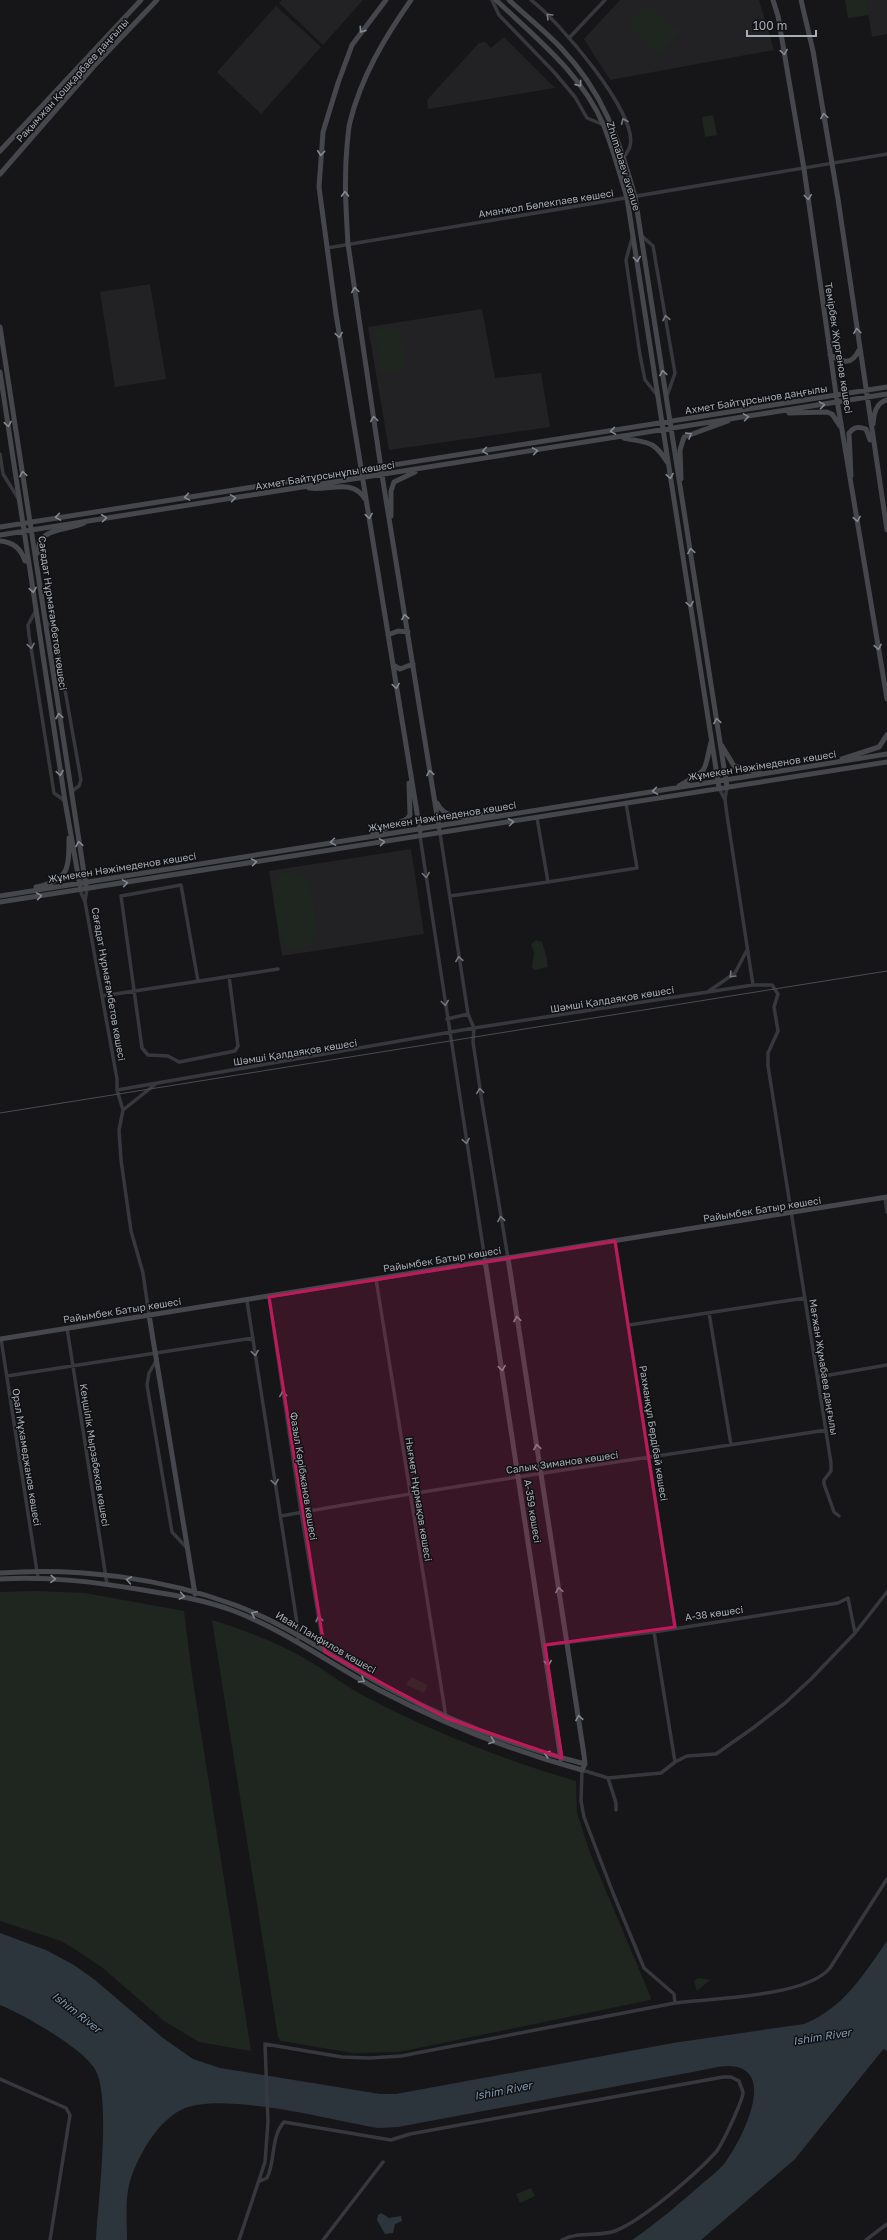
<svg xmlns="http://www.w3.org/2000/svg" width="887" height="2240" font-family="'Golos Text',sans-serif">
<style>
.built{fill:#222225}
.green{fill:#1e261f}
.water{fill:#2c353c}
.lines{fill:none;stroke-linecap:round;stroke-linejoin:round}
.street{stroke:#37383d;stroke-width:3.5}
.secondary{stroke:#45474d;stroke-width:5}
.tram{stroke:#4a4c52;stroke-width:1}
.oneway{stroke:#757881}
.oneway2{stroke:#858993}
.marked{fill:#c2185b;fill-opacity:0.2;stroke:#c2185b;stroke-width:3;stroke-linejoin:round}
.labels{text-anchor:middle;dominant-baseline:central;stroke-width:3;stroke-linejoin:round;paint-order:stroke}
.street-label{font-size:10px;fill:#a8adb8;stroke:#111113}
.water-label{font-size:11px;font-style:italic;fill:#7f9bb3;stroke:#111113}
</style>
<rect width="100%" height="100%" fill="#161618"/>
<!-- built -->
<path class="built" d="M282,0H363L323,45L279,3Z
M620,0H759L774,50L610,80L584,39Z
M866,0H887V34L872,37Z
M276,6L321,47L261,114L217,72Z
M504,37L555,88L428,109L427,100L479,43L485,42L491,48Z
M150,284L166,379L115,387L100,292Z
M482,309L495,378L541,373L550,427L389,450L368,327Z
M411,849L424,934L282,956L269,871Z"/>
<!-- green -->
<path class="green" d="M845,0H866L869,15L848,18Z
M647,3L679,32L659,54L627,25Z
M713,115L717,135L705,137L702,117Z
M399,326L405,370L381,373L375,330Z
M293,872C300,873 305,876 308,882C314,892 319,934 313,943C304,953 288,953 282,940C278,931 271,890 275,882C279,875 286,872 293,872Z
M536,940L542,942L546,955L548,967L535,970L532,967L534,953L531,944Z
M35,1591L85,1593L184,1611L192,1675L251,2051L199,2042L164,2021L104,1969L73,1948L61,1941L0,1921V1592Z
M212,1620C244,1630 276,1642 304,1658C325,1670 345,1686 366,1697C435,1733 502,1759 576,1781L577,1813L590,1853L651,1998L650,2000L399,2052L353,2053L281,2041L278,2037Z
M411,1677L428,1685L424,1693L406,1685Z
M698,1978L710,1980L697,1991L694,1981Z
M531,2188L535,2196L520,2203L516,2194Z"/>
<!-- water -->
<path class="water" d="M0,1933L46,1950L74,1965L95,1980L163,2038L193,2059L220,2068L380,2094H396L673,2043L804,2024C844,2008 863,1975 887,1941V2051L884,2049L881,2052L795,2159L701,2240H632C657,2223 680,2203 703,2183C710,2177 718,2171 724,2164C738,2146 776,2076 737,2067C725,2064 709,2069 698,2071L398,2127L378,2128C332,2120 226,2092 185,2108C158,2119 136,2158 129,2185C125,2202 127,2223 127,2240H96C98,2204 111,2100 96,2071C86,2050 23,2014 0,2005Z
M381,2213L389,2218L401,2216L402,2221L395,2224L393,2233L385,2234L377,2220L378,2215Z"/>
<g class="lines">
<!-- street -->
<path class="street" d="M492,0L499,15L554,72L575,97L587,118L604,125
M531,0C557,19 639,114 630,146C629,150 626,154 624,157
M570,37L605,0
M642,236L653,246L675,373L667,396
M632,238L626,260L640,355L645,380L657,395
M327,248L887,154
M0,454L3,474L18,498
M36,610L28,625L29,635L54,793L65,801
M45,621L54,628L81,780L79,786L71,792
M719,788L725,800L727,815L753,985
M725,799L727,787
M440,833L468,1014L447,1019
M420,836L485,1260
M548,882L637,868L626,803
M80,890L85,902L117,1079V1090L123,1110L119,1130L121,1160L131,1231L143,1273L149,1315
M450,896L548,882L537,818
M85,901L87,889
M198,981L181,885L121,896L142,1048L148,1055L168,1056L179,1062L235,1051L238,1046L229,976
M709,991L735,973L747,950
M102,996L278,969
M468,1014L474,1028L753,985H772L778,994L774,1007L778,1031L768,1053V1066L831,1463V1471L824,1480V1484L834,1512L839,1516
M117,1090L474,1028L473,1042L482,1102L508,1258
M123,1110L157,1083
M885,1198L887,1212
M615,1241L675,1627
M376,1279L446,1717
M269,1297L301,1512L324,1650
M247,1301L299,1636L297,1641
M709,1313L731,1445
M629,1325L805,1298
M67,1328L107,1584
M1,1339L38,1578
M157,1359L149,1373L147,1385L172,1532L187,1548
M7,1376L253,1338
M818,1377L887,1365
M281,1516C462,1483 644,1459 826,1430
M654,1632L675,1762
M545,1645L654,1632L838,1603L848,1598L855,1633
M608,1778L661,1773L675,1762L687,1756L716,1754L753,1728L785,1703L811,1679L855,1633L887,1592
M675,2003C713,1998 806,1997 830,1968L887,1879
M0,2079L66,2108L70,2115L50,2240
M260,2181L267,2178C276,2160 270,2138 284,2122L391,2140L410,2134L723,2077H731L739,2081C740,2085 743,2090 743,2093C742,2102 722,2145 716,2152C696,2174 643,2220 615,2231C598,2237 578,2231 562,2240
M239,2240L265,2162L268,2122L265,2044L342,2057L370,2058L401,2056L675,2003L674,1994L644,1968L613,1893L584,1817L581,1801L582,1770L608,1778L616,1803V1810
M323,2240L383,2162
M866,2240L887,2224"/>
<!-- secondary -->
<path class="secondary" d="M386,0L352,45L338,83L323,132L319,187L336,314L420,831
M411,0C385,37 361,77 350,122C348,130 348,138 347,146C344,179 346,211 348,244L382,475L439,828
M496,0C535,37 582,74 604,126C613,149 620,174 627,198L719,788
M509,0C526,16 545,31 561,48C603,92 619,139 635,197L727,787
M773,0L778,16L804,169L836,394L887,699
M801,0L813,51L838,199L887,530
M0,151L141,0
M0,174L94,66L157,0
M0,327L86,886
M830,355C844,363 852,365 859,350
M0,372L65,801L80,886
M789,413L827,412L832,414L840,426
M873,424C874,413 876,403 887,400
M624,438C647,443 654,440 667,462
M851,476L849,433C854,427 858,426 866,429L870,440
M681,479L680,450L684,437L728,421
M309,488C330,491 353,478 365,499
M391,516V491L394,482L415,472
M0,527L887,387
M0,535L887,394
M0,541C13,542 21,548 25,561
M39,553C35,527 68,531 84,523
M388,635L398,631L408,632
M393,665L400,669L413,664
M722,746L734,766L760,773
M842,759L879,747L887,735
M679,786C709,768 703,776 711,742
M437,803C447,824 474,814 493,814
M373,834L407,819L410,815L409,783
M36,887C69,881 69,868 69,838
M0,896L887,754
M0,902L887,762
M485,1260L561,1759
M149,1315L195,1594
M0,1339L887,1197
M0,1573C78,1567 162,1578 235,1605C291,1626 339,1662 392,1690C453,1723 518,1747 585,1764
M0,1579C48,1576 95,1582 143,1590C174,1595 205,1600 234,1611C286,1631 330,1664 379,1690C444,1724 512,1751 582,1770L585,1764L584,1755L508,1258"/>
<!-- tram -->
<path class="tram" d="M0,1113L887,971"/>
</g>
<!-- one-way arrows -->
<defs><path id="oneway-chevron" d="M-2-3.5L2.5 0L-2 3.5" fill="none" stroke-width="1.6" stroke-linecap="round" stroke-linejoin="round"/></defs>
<g class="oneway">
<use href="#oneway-chevron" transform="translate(549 16) rotate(-134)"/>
<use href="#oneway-chevron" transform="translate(624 121) rotate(-113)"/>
<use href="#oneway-chevron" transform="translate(666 318) rotate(-100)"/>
<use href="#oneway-chevron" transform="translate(31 646) rotate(80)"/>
<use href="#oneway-chevron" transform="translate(426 875) rotate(82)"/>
<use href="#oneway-chevron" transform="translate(459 959) rotate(-99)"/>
<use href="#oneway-chevron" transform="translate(732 975) rotate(134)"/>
<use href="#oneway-chevron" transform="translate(445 1003) rotate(82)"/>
<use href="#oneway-chevron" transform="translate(480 1091) rotate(-98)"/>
<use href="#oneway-chevron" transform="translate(466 1141) rotate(81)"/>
<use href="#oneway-chevron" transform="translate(501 1219) rotate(-99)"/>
<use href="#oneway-chevron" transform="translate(255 1353) rotate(81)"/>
<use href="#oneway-chevron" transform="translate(283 1394) rotate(-98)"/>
<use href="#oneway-chevron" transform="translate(275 1482) rotate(81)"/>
<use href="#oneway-chevron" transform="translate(319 1619) rotate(-100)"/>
</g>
<g class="oneway2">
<use href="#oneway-chevron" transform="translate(362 30) rotate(125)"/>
<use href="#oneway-chevron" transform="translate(784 52) rotate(81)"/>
<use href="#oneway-chevron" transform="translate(579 84) rotate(55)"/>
<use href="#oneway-chevron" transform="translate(824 116) rotate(-99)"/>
<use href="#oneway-chevron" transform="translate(321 153) rotate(95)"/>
<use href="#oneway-chevron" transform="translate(345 194) rotate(-91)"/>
<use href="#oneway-chevron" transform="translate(808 197) rotate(83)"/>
<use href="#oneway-chevron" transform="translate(637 259) rotate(83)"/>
<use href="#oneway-chevron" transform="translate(355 290) rotate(-98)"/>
<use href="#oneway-chevron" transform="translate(857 331) rotate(-97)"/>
<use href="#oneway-chevron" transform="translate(339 335) rotate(81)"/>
<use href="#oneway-chevron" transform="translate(663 373) rotate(-99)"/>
<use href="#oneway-chevron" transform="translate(822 405) rotate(-9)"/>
<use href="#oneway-chevron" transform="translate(746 417) rotate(-9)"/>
<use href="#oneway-chevron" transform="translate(374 419) rotate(-98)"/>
<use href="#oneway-chevron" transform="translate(8 424) rotate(81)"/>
<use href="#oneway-chevron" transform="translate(613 431) rotate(171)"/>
<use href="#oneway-chevron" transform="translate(689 435) rotate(-30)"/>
<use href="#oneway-chevron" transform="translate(485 451) rotate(171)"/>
<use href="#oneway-chevron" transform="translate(535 451) rotate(-9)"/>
<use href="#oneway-chevron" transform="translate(23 474) rotate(-99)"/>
<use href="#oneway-chevron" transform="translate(670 476) rotate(81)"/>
<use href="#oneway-chevron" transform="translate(187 497) rotate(171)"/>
<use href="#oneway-chevron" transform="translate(233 498) rotate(-9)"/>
<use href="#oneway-chevron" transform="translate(369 516) rotate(81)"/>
<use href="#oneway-chevron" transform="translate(58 517) rotate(171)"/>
<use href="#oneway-chevron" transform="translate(104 518) rotate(-8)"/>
<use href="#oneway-chevron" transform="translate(857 519) rotate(80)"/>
<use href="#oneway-chevron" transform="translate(691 551) rotate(-99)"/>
<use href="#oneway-chevron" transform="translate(33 590) rotate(80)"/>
<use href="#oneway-chevron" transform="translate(690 604) rotate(81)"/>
<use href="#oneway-chevron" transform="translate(405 617) rotate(-99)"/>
<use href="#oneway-chevron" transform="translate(878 647) rotate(80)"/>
<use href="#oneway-chevron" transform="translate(396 686) rotate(81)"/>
<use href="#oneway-chevron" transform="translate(59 716) rotate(-99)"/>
<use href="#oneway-chevron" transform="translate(717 721) rotate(-99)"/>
<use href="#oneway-chevron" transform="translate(60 773) rotate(81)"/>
<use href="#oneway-chevron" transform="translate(430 773) rotate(-99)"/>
<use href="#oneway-chevron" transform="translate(655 791) rotate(171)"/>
<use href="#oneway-chevron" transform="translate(511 822) rotate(-8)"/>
<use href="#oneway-chevron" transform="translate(333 842) rotate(171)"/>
<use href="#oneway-chevron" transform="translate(382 842) rotate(-9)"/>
<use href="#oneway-chevron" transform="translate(79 844) rotate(-99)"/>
<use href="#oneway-chevron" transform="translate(254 862) rotate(-9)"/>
<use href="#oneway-chevron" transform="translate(125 883) rotate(-9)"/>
<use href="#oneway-chevron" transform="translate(39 896) rotate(-9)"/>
<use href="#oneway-chevron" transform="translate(517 1319) rotate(-99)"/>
<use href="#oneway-chevron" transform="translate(502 1368) rotate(81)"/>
<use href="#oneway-chevron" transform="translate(537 1447) rotate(-99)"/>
<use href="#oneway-chevron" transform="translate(53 1579) rotate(3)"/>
<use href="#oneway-chevron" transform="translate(129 1580) rotate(-170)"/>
<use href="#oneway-chevron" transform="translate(559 1590) rotate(-99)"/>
<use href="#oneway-chevron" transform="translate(182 1596) rotate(10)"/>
<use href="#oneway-chevron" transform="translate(254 1614) rotate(-156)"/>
<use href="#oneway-chevron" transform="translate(548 1663) rotate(82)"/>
<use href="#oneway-chevron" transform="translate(362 1680) rotate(31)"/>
<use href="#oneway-chevron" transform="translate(579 1718) rotate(-99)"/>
<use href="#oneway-chevron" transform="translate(492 1741) rotate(20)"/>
<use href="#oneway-chevron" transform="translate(547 1754) rotate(-163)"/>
</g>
<!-- marked area -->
<path class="marked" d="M615,1241L675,1627L545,1645L562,1758L446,1718L325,1652L269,1297Z"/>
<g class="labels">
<!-- street labels -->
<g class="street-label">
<text transform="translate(72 80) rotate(-48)">Рақымжан Қошқарбаев даңғылы</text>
<text transform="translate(624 166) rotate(73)">Zhumabaev avenue</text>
<text transform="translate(546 203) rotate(-9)">Аманжол Бөлекпаев көшесі</text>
<text transform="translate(839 348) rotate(81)">Темірбек Жүргенов көшесі</text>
<text transform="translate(756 399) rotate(-9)">Ахмет Байтұрсынов даңғылы</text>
<text transform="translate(325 475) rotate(-9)">Ахмет Байтұрсынұлы көшесі</text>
<text transform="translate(53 613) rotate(82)">Сағадат Нұрмағамбетов көшесі</text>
<text transform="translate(762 765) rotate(-9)">Жұмекен Нәжімеденов көшесі</text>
<text transform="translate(442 816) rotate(-9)">Жұмекен Нәжімеденов көшесі</text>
<text transform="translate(122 867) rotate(-9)">Жұмекен Нәжімеденов көшесі</text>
<text transform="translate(109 984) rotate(80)">Сағадат Нұрмағамбетов көшесі</text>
<text transform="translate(612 999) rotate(-9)">Шәмші Қалдаяқов көшесі</text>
<text transform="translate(295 1052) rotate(-9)">Шәмші Қалдаяқов көшесі</text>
<text transform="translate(762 1209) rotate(-9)">Райымбек Батыр көшесі</text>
<text transform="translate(442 1259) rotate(-9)">Райымбек Батыр көшесі</text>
<text transform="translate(122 1310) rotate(-9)">Райымбек Батыр көшесі</text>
<text transform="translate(824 1367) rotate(81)">Мағжан Жұмабаев даңғылы</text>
<text transform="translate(654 1433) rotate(81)">Рахманқұл Бердібай көшесі</text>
<text transform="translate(95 1455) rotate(81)">Кеңшілік Мырзабеков көшесі</text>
<text transform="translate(27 1457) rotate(81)">Орал Мұхамеджанов көшесі</text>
<text transform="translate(562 1462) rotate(-8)">Салық Зиманов көшесі</text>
<text transform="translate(304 1476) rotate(81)">Фазыл Кәрібжанов көшесі</text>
<text transform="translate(419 1499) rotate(81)">Нығмет Нұрмақов көшесі</text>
<text transform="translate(533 1511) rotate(81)">А-359 көшесі</text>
<text transform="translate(714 1613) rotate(-8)">А-38 көшесі</text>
<text transform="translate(326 1642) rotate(30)">Иван Панфилов көшесі</text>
</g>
<!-- water labels -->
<g class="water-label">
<text transform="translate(77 2012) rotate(38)">Ishim River</text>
<text transform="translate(822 2036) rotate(-9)">Ishim River</text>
<text transform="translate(503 2090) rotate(-11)">Ishim River</text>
</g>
</g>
<!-- scale -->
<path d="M747 30v6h69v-6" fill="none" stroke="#a8adb8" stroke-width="2"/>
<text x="753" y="30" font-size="12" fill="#a8adb8" stroke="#111113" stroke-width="3" paint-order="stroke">100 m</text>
</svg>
